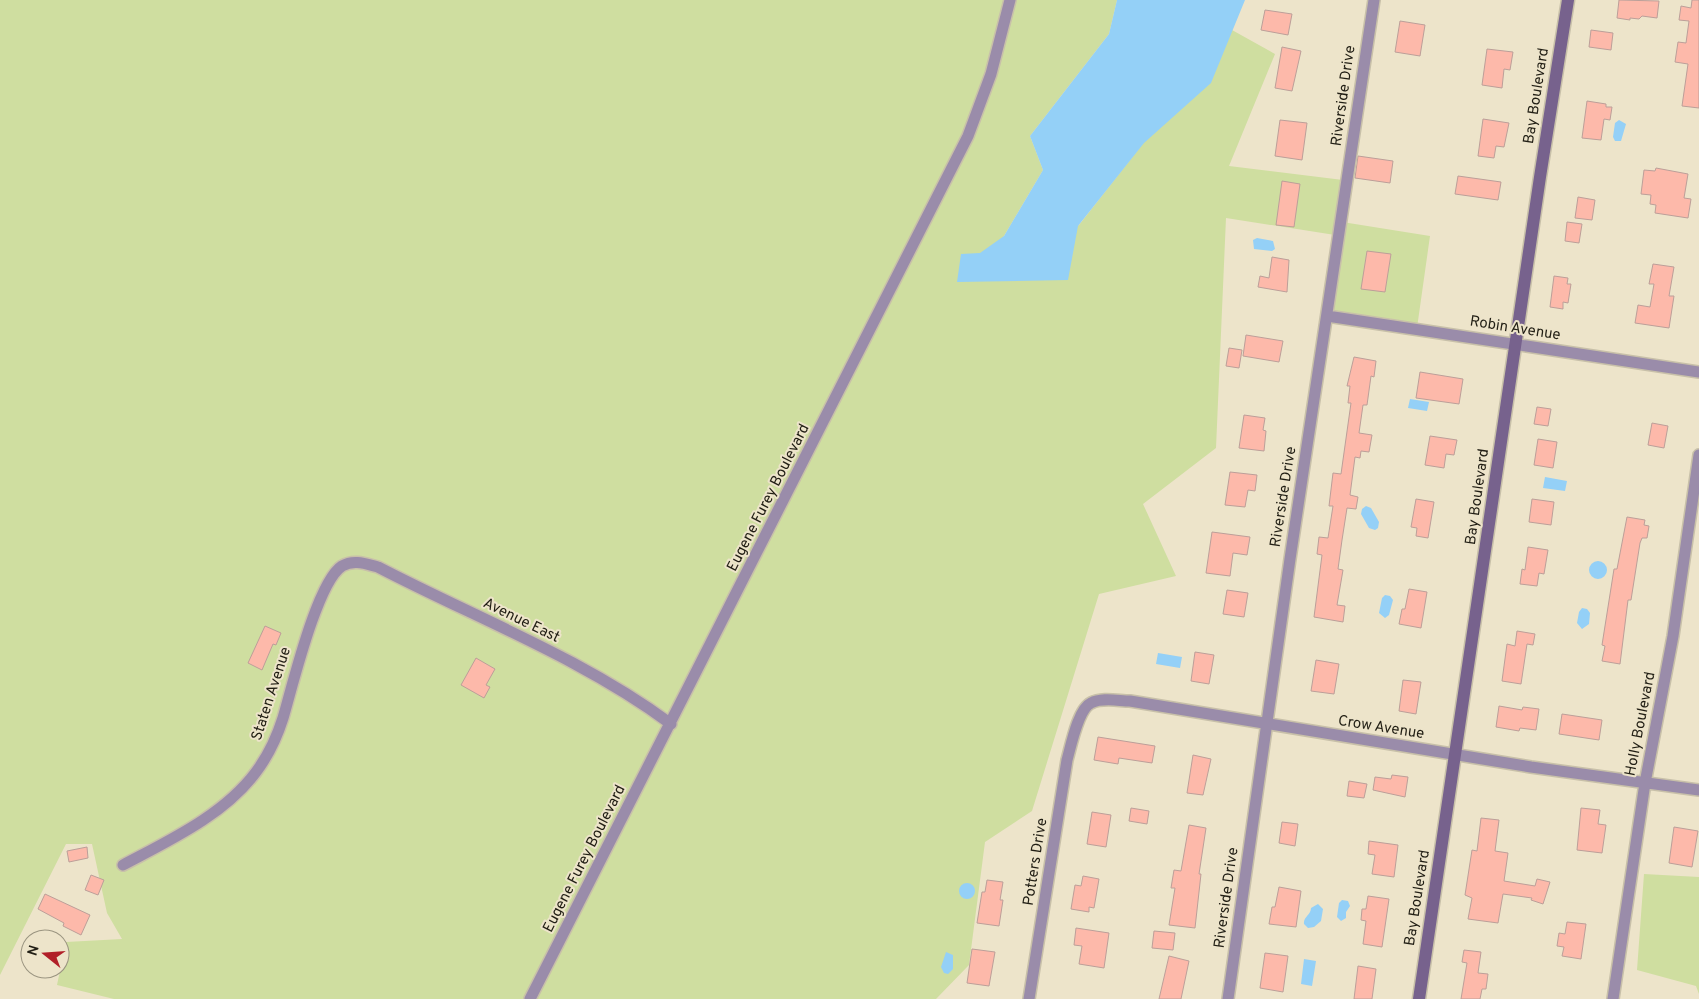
<svg xmlns="http://www.w3.org/2000/svg" width="1699" height="999" font-family="Overpass,sans-serif">
<style>
.green{fill:#cfdea0}
.water{fill:#94d0f7}
.building{fill:#fdb9aa;stroke:#bc9f99}
.lines{fill:none;stroke-linecap:round;stroke-linejoin:round}
.street-casing{stroke:#c8c0a9;stroke-width:14}
.secondary-casing{stroke:#c8c0a9;stroke-width:15}
.street{stroke:#9a8caa;stroke-width:11}
.secondary{stroke:#77628d;stroke-width:12}
.labels{text-anchor:middle;dominant-baseline:central;stroke-width:4;stroke-linejoin:round;paint-order:stroke}
.street-label{font-size:15px;fill:#211e14;stroke:#ede4ca}
</style>
<rect width="100%" height="100%" fill="#ede4ca"/>
<!-- green -->
<path class="green" d="M0,0H1117L1109,34L1030,136L1043,170L994,253L957,282L1079,225L1232,30L1275,54L1229,166L1343,180L1336,221L1430,236L1416,335L1322,316L1335,235L1226,218L1216,448L1143,504L1176,576L1099,594L1032,811L985,842L969,965L936,999H114L57,985L66,942L122,939L107,913L92,844H66L0,975Z
M1644,874L1699,877V994L1696,986L1637,970Z"/>
<!-- water -->
<path class="water" d="M1117,0H1245L1211,83L1144,143L1078,226L1068,280L957,282L961,254L980,253L1004,236L1043,170L1030,136L1109,34Z
M1619,120L1626,124L1621,141H1615L1613,137L1615,123Z
M1257,238L1273,241L1275,249L1272,251L1254,249L1253,240Z
M1410,399L1429,402L1427,411L1408,408Z
M1545,477L1567,481L1565,491L1543,488Z
M1366,506L1371,508L1379,522L1378,528L1375,530L1369,528L1361,514L1362,509Z
M1589 570a9 9 0 1 1 18 0a9 9 0 1 1-18 0Z
M1385,595L1390,596L1393,600L1389,615L1385,618L1379,613L1382,598Z
M1582,608L1587,609L1590,613L1589,624L1582,629L1577,623L1579,612Z
M1158,653L1182,657L1180,668L1156,664Z
M959 891a8 8 0 1 1 16 0a8 8 0 1 1-16 0Z
M1342,900L1348,901L1350,906L1346,912V918L1341,921L1337,917L1339,903Z
M1318,904L1323,909L1321,921L1314,927L1308,928L1304,924C1303,917 1311,915 1311,908Z
M946,952L953,955V969L948,974L944,973L941,967Z
M1304,959L1316,961L1312,986L1301,984Z"/>
<!-- building -->
<path class="building" d="M1619,0L1659,1L1657,18L1642,16L1639,19L1630,18V20L1617,18Z
M1692,0H1699V108L1682,106L1688,64L1675,62L1678,42L1686,43L1689,21L1679,20L1681,6L1691,8Z
M1265,10L1292,14L1288,35L1261,30Z
M1400,21L1425,25L1420,56L1395,52Z
M1591,30L1613,33L1611,50L1589,47Z
M1282,47L1301,51L1292,91L1275,88Z
M1487,49L1513,52L1510,70L1504,69L1502,88L1482,85Z
M1587,101L1606,104V107H1612L1610,120L1604,119L1601,140L1582,138Z
M1483,119L1509,123L1504,147L1496,146L1494,158L1478,156Z
M1280,120L1307,123L1302,160L1275,156Z
M1358,156L1393,161L1390,183L1355,178Z
M1656,168L1688,174L1684,198L1691,199L1688,218L1655,213L1656,205L1650,204L1651,195L1641,194L1644,170L1655,171Z
M1458,176L1501,182L1498,200L1455,194Z
M1282,181L1300,184L1294,227L1276,225Z
M1578,197L1595,200L1592,220L1575,218Z
M1567,222L1582,224L1579,243L1565,241Z
M1367,251L1391,254L1385,292L1361,289Z
M1272,257L1289,260L1287,292L1258,287L1260,276L1269,278Z
M1653,264L1674,267L1669,296H1674L1669,328L1635,323L1638,305L1650,307L1654,284H1649Z
M1554,276L1568,278L1567,284H1571L1568,303L1563,302V309L1550,307Z
M1246,335L1283,341L1279,362L1243,356Z
M1229,348L1242,350L1239,368L1226,366Z
M1354,357L1376,361L1374,377L1371,376L1367,405H1363L1359,433L1372,435L1369,452L1361,451L1360,458L1355,457L1350,495L1358,497L1356,509L1347,508L1342,540L1338,569L1343,570L1337,605L1345,606L1343,622L1314,617L1322,555L1317,554L1319,537L1328,538L1333,506H1329L1333,473L1341,474L1351,403H1348L1350,386H1347Z
M1420,372L1463,379L1459,404L1416,398Z
M1537,407L1551,409L1548,426L1534,424Z
M1244,415L1265,418L1263,430L1266,431L1264,451L1239,448Z
M1652,423L1668,426L1664,448L1648,445Z
M1430,436L1457,440L1454,455L1446,454L1444,468L1425,465Z
M1538,439L1557,442L1553,468L1534,465Z
M1230,472L1257,475L1255,491L1248,490L1245,507L1225,505Z
M1416,499L1434,502L1428,538L1416,536L1417,528L1411,527Z
M1532,499L1554,502L1551,525L1529,522Z
M1627,517L1645,520L1644,525L1649,526L1647,538H1642L1640,543L1631,600H1628L1620,664L1602,661L1605,646L1602,645L1614,569H1617Z
M1212,532L1250,537L1247,555L1233,553L1230,576L1206,573Z
M1528,547L1548,550L1544,574L1539,573L1537,586L1520,584L1522,569L1525,570Z
M1409,589L1427,592L1421,628L1399,624L1402,609H1405Z
M1227,590L1248,593L1244,617L1223,614Z
M265,626L281,633L276,645L273,644L262,670L248,663Z
M1517,631L1535,634L1533,645L1527,644L1521,684L1502,681L1507,644L1515,646Z
M1195,652L1214,655L1209,684L1191,681Z
M476,658L495,669L486,685L490,687L484,698L461,685Z
M1316,660L1339,664L1334,694L1311,691Z
M1403,680L1421,682L1416,714L1399,711Z
M1499,706L1522,710L1523,707L1539,709L1536,730L1520,728L1519,731L1496,727Z
M1562,714L1602,720L1599,740L1559,734Z
M1098,737L1155,746L1152,763L1119,758L1118,764L1094,760Z
M1193,755L1211,759L1203,795L1187,793Z
M1392,775L1408,777L1405,797L1373,790L1375,777L1391,779Z
M1349,781L1367,784L1364,798L1347,796Z
M1131,808L1149,811L1147,824L1129,821Z
M1581,808L1600,810L1598,824L1606,825L1602,853L1577,850Z
M1092,812L1111,815L1106,847L1087,844Z
M1481,818L1499,820L1495,851L1508,853L1504,881L1535,886L1537,879L1550,882L1543,904L1531,900L1532,898L1503,894L1498,923L1468,919L1472,898L1465,895L1472,850L1477,851Z
M1282,822L1298,824L1295,846L1279,843Z
M1189,825L1206,828L1199,874H1201L1195,928L1169,925L1175,888H1171L1174,870L1181,871Z
M1674,827L1698,831L1692,867L1669,863Z
M1369,841L1398,845L1394,877L1372,874L1375,855L1368,854Z
M87,847L88,858L69,862L67,851Z
M91,875L104,880L98,895L85,890Z
M1083,876L1099,879L1094,908L1089,907V912L1071,909L1075,885L1081,886Z
M987,880L1003,882L1000,900H1003L999,926L977,923L982,892H985Z
M1279,887L1301,891L1296,927L1269,924L1272,907H1275Z
M45,894L90,915L81,935L63,926L64,923L38,909Z
M1368,896L1389,899L1382,947L1363,944L1366,921L1361,920L1362,909H1366Z
M1567,922L1586,924L1581,959L1562,956L1564,947L1557,946L1559,933L1565,934Z
M1076,928L1109,933L1104,968L1079,964L1082,946L1074,945Z
M1154,931L1175,933L1173,950L1152,948Z
M972,949L995,952L989,986L967,983Z
M1464,950L1481,952L1478,973L1488,974L1486,989H1482L1480,999H1461L1467,963L1462,962Z
M1265,953L1288,956L1283,992L1260,988Z
M1169,956L1189,961L1181,999H1159Z
M1358,966L1376,969L1372,999H1354Z"/>
<g class="lines">
<!-- street casing -->
<g class="street-casing">
<path id="street" d="M1327,316L1699,372
M123,865C170,840 224,815 256,772C268,756 277,737 283,718C292,688 317,582 342,566C354,559 366,564 378,567C476,618 582,658 671,724
M530,999L968,136L991,74L1010,0
M1029,999L1067,760C1071,746 1078,709 1091,703C1102,697 1119,701 1130,701L1531,767L1699,790
M1228,999L1290,559L1374,0
M1613,999L1645,783L1673,636L1699,455"/>
</g>
<!-- secondary casing -->
<g class="secondary-casing">
<path id="secondary" d="M1419,999L1540,177L1568,0"/>
</g>
<!-- street -->
<use href="#street" class="street"/>
<!-- secondary -->
<use href="#secondary" class="secondary"/>
</g>
<g class="labels">
<!-- street labels -->
<g class="street-label">
<text transform="translate(1344 96) rotate(-82)">Riverside Drive</text>
<text transform="translate(1537 96) rotate(-81)">Bay Boulevard</text>
<text transform="translate(1515 329) rotate(9)">Robin Avenue</text>
<text transform="translate(1284 497) rotate(-81)">Riverside Drive</text>
<text transform="translate(1478 497) rotate(-82)">Bay Boulevard</text>
<text transform="translate(769 498) rotate(-63)">Eugene Furey Boulevard</text>
<text transform="translate(521 621) rotate(26)">Avenue East</text>
<text transform="translate(272 694) rotate(-72)">Staten Avenue</text>
<text transform="translate(1641 724) rotate(-79)">Holly Boulevard</text>
<text transform="translate(1381 728) rotate(9)">Crow Avenue</text>
<text transform="translate(585 859) rotate(-63)">Eugene Furey Boulevard</text>
<text transform="translate(1036 862) rotate(-81)">Potters Drive</text>
<text transform="translate(1227 898) rotate(-82)">Riverside Drive</text>
<text transform="translate(1418 898) rotate(-81)">Bay Boulevard</text>
</g>
</g>
<!-- north arrow -->
<g transform="translate(45 954) rotate(287)"><circle r="24" fill="#ede4ca" stroke="#9b9581"/>
<path d="M0-4L9 19L0 12L-9 19Z" fill="#b11f28"/>
<text y="-8" font-size="14" font-weight="bold" text-anchor="middle" fill="#211e14">N</text>
</g>
</svg>
